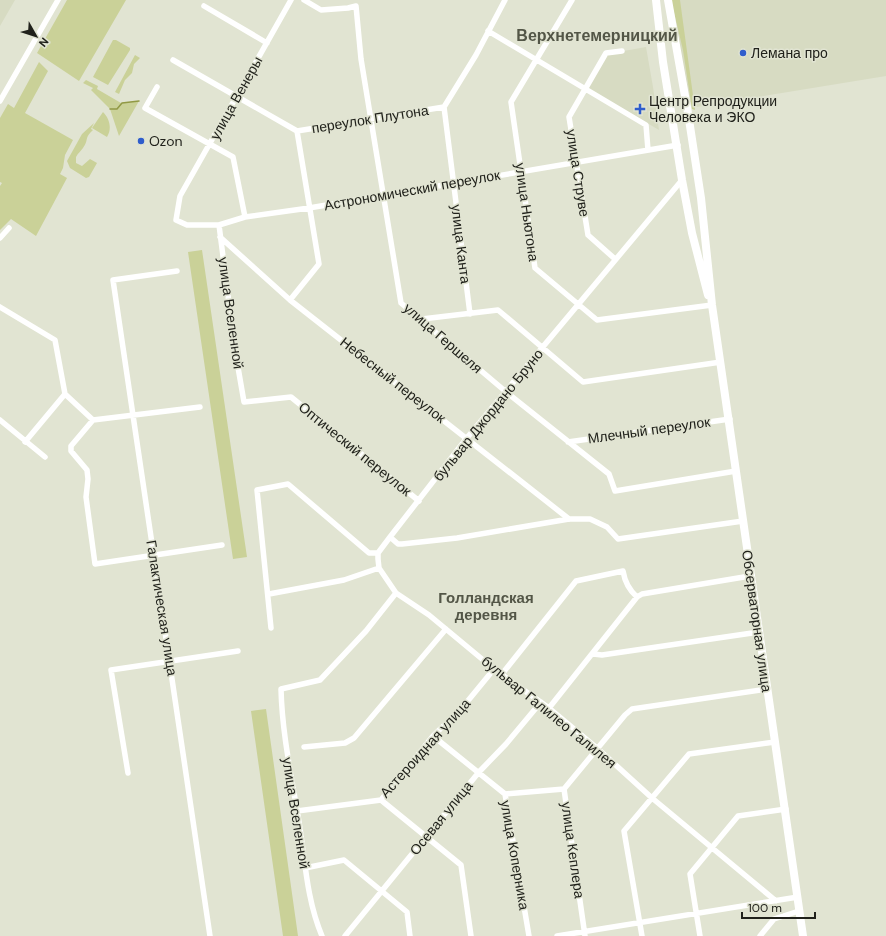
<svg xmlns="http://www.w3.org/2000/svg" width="886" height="936" font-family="'DM Sans',sans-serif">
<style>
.built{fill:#d7dbc2}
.green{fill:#cad198}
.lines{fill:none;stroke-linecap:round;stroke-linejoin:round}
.stream{stroke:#919945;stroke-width:1.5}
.street{stroke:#fff;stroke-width:5.5}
.secondary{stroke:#fff;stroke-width:8}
.poi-dot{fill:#2f5dcc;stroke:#e1e4d2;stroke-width:1.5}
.labels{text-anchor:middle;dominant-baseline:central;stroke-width:3;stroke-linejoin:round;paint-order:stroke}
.poi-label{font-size:14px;fill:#20211b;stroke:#e1e4d2;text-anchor:start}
.street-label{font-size:14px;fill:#20211b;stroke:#e1e4d2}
.neighbourhood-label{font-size:15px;font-weight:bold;fill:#535647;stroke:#e1e4d2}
.quarter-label{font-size:16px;font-weight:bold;fill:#535647;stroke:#e1e4d2}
</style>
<rect width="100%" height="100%" fill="#e1e4d2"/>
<!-- built -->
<path class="built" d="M0,0H15L0,26Z
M670,0H886V76L697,107L691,105Z
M646,47L653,87L659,130L587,88L607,54Z"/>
<!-- green -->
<path class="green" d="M67,0H126L79,81L37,53Z
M671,0H680L695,110L692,109L683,50Z
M113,40H116L130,48V50L108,85L93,77Z
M135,55L140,58L134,64L132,73L125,80L119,94L115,92Z
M39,62L48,71L25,113L73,140L65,155L63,168L60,174L67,178L36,236L11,219L0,230V186L2,183L0,182V118L8,104L14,108Z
M86,80L98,86L97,89L121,103L139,101L119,136L110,109L91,90L93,88L83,83Z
M103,112C110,119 112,129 107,137L92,128Z
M94,123L91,129L93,130C84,138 89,140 83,148C81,151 78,153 76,157V163L82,166L90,159L97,163L89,177L86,178L70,168L67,161L82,134Z
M202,250L247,557L233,559L188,252Z
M266,709L298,936H283L251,711Z"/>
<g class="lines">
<!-- stream -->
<path class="stream" d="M110,109H117L122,103L139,101"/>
<!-- street -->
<path class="street" d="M291,0L180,196L176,220L187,225H219L245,217L309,208L678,145
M304,0L321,10L348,8L356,6L361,59L401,303L505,391L609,474L615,491L736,471
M572,0L511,102L535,268L597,320L712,305
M204,6L267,43
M488,31L646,125L648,150
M173,60L297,131L319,264L290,300
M157,87L145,108L233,157L245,217
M0,101L58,0
M297,131L444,107
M682,180L466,439L390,537L378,553V559L379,568L396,593L429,615L494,669L549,708L597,748L652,798L776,901
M219,225L235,350L244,402L291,397L419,501
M220,237L290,300L569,519
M0,238L9,228
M615,259L588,235L569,117L606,53L622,51
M177,271L113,280L210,936
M0,307L55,340L65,394
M470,314L444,107L476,55L505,0
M422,319L498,310L583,382L721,362
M65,394L93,420
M200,407L93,420L71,446V451L87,470L88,479L86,497L95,564L222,545
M0,420L45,457
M25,442L65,394
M568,442L730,419
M390,537L398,544H402L457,538L569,519H590L607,527L618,539L743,521
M269,594L344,580L379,568
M271,628L257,490L288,484L369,553H378
M593,654L602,655L759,632
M502,674L576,581L623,571C625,583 629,590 637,597
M549,708L637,597L642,594L750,576
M433,736L505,794L529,936
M304,747L345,743L354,738L446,629
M128,773L111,670L238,651
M505,794L564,789
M381,800L461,865L471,936
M297,811L381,800L433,736L462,708L494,669
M305,868L344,860L407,912L410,936
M322,936C305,896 305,852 297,810C290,769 282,730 281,689L320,680L366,631L396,593
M345,936L479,772L506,744L541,702
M557,936L798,897
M585,936L564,789L625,715L632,709L768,689
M642,936L624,831L689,754L775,742
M700,936L690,874L738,816L786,809
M760,936L774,919L799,911"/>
<!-- secondary -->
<path class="secondary" d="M656,0L663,62L682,180L692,233L708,295
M668,0L688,113L701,198L712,305L803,936"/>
</g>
<!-- markers -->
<g class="poi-dot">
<circle cx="743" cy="53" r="4"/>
<path d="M638 103h4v4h4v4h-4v4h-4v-4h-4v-4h4z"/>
<circle cx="141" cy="141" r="4"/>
</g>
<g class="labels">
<!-- poi labels -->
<g class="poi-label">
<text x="751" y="53">Лемана про</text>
<text x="649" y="101">Центр Репродукции<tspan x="649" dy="16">Человека и ЭКО</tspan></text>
<text x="149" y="141">Ozon</text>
</g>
<!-- street labels -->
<g class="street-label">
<text transform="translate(236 98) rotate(-61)">улица Венеры</text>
<text transform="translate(370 119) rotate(-9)">переулок Плутона</text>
<text transform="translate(578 173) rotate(81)">улица Струве</text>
<text transform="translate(412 190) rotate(-10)">Астрономический переулок</text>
<text transform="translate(527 212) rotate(82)">улица Ньютона</text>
<text transform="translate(461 244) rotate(83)">улица Канта</text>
<text transform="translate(231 313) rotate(82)">улица Вселенной</text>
<text transform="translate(443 338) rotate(41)">улица Гершеля</text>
<text transform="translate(393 380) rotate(38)">Небесный переулок</text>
<text transform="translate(488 415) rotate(-51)">бульвар Джордано Бруно</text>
<text transform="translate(649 430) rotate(-8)">Млечный переулок</text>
<text transform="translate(355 449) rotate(39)">Оптический переулок</text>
<text transform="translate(162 608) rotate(81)">Галактическая улица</text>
<text transform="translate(757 621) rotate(82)">Обсерваторная улица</text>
<text transform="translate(549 712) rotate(39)">бульвар Галилео Галилея</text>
<text transform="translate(425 748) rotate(-48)">Астероидная улица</text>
<text transform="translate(296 813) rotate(81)">улица Вселенной</text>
<text transform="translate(441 818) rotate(-51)">Осевая улица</text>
<text transform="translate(573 850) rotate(82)">улица Кеплера</text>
<text transform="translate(515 855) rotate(80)">улица Коперника</text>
</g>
<!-- neighbourhood labels -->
<g class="neighbourhood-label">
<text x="486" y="598">Голландская<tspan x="486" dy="17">деревня</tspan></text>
</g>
<!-- quarter labels -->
<g class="quarter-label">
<text x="597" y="35">Верхнетемерницкий</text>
</g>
</g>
<!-- north arrow -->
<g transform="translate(36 36) rotate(129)" stroke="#e1e4d2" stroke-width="3" paint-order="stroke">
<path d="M0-3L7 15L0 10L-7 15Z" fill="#20211b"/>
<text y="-6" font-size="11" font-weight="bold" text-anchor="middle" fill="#20211b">N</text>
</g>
<!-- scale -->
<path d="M742 912v6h73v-6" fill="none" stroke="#20211b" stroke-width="2"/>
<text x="748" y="912" font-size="12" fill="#20211b" stroke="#e1e4d2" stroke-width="3" paint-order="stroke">100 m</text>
</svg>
